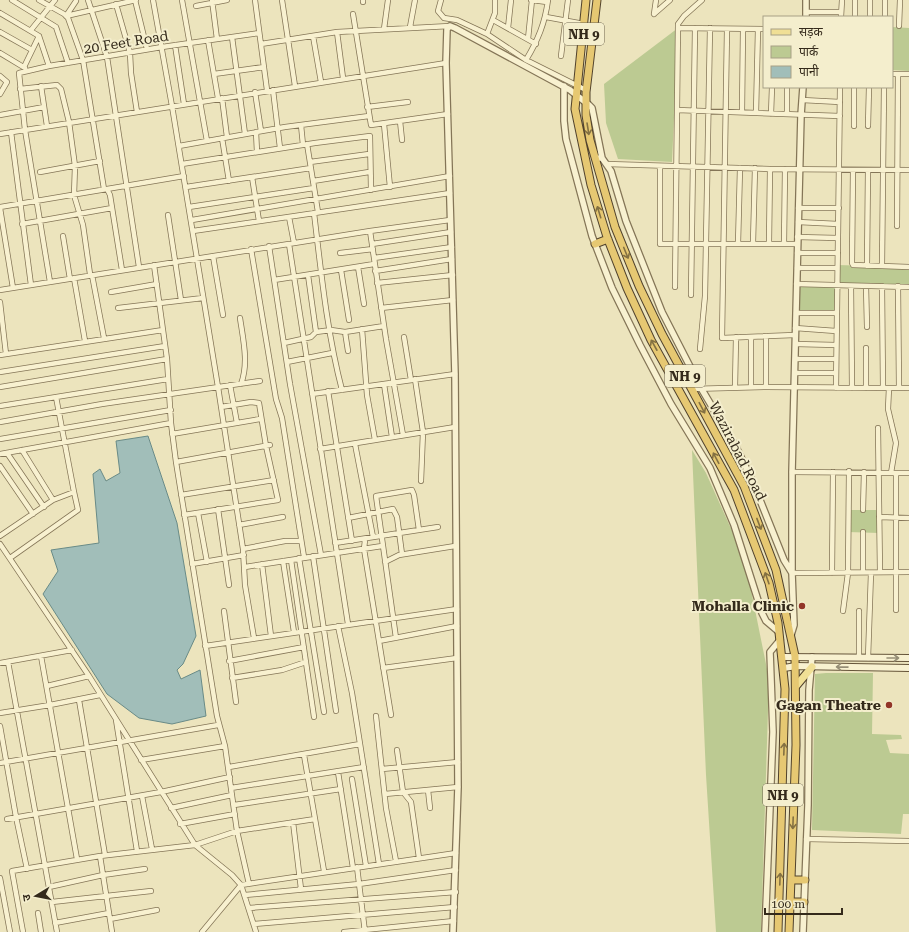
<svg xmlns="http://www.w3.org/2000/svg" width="909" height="932" font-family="'Roboto Serif','Noto Sans Devanagari',serif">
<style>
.green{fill:#bcca92}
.water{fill:#a1beb9;stroke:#698b87}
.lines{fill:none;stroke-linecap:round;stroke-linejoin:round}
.minor-casing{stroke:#847557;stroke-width:6}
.tertiary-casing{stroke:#847557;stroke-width:8}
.secondary-casing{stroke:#66553a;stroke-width:8}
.primary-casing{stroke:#51422c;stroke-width:9}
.trunk-casing{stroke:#51422c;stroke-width:9}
.minor{stroke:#f8f1d0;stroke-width:4.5}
.tertiary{stroke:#f8f1d0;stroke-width:5.5}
.secondary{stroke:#f8f1d0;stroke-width:6}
.primary{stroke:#f0df95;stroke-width:7}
.trunk{stroke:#e6c872;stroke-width:7}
.oneway{stroke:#847142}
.oneway2{stroke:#968e76}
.poi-dot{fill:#923528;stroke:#f4eecd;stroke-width:1.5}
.labels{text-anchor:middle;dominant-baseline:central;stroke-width:4;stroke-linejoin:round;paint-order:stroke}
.shield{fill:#f4eecd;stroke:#6e6550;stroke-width:1}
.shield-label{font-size:13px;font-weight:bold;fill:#342a1b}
.street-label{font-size:14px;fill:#342a1b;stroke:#f4eecd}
.poi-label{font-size:14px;font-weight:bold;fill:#342a1b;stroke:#f4eecd;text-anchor:end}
</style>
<rect width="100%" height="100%" fill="#ece4bd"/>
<!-- green -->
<path class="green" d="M892,27L909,28V71L892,70Z
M678,28L672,162L618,159L606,123L604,84Z
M837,265L909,267V287L837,285V313H796V284L837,285Z
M692,450L706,473L733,533L750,585L769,679L761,932H716L706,775Z
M848,510H879V533L848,532Z
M826,673H873L872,734L901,735L902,739L886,740L890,753L909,754V814H903L901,834L812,830L815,674Z"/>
<!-- water -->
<path class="water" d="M148,436L177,523L196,636L183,664L177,670L181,679L200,670L206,716L172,724L139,718L107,694L43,594L58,571L51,550L99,543L93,474L100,469L106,481L120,473L116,441Z"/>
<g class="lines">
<!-- minor casing -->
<g class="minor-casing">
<path id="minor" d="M12,0L56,27L68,63
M39,0L64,14L68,18L83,60L104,189H107L110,195L122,270
M88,0L107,57L139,267
M135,0L147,49
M153,0L172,106L218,387L243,549L245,585L254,638
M182,0L207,141
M212,0L217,39
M255,0L267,90
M282,0L295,86
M441,0L438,11L444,18L457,20L487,34L526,60L586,90
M532,0L547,2
M363,2V0
M116,4L130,53L131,73L137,112
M196,6L227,0
M806,12H841
M0,13L39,36L49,66
M353,14L371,125L448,114
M654,14L670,0
M654,14L656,0
M66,16L136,0
M66,16L76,1
M546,17L584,24
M841,17L842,0
M855,17V0
M870,17V0
M885,17V0
M493,20L536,44
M899,26L900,0
M410,27L415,0
M508,28L511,0
M678,28L764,29
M384,29L388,0
M727,29L722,338L795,335
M31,30L55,0
M0,32L32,50
M337,32L343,78
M487,34L495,13V0
M313,36L321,82
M232,37L245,134
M528,39L532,0H531
M208,40L218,98
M261,44L337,32L450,26
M175,45L184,104
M0,53L25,68
M561,56L568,0
M526,60C538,40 545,23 548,0
M24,67L39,36
M214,74L264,67
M892,74H909
M0,76L7,82L0,94
M41,86L47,126
M884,87L882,266L909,267
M20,89L57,85L61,89L69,122L75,166L74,195L83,225L90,274L92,275L104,338
M273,90L280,148
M255,92L261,131
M222,98L227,137
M802,100L840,102
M367,107L408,102
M677,110L840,116
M742,112L743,29
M756,113L758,29
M771,114L772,87
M787,114V87
M0,115L44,107
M400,121L402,140
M384,124L390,187
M301,125L303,145
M854,126V87
M868,126L869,87
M11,132L31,285
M256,132L257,152
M0,134L446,63
M222,138L229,181
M307,144L318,212
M179,146L285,127L369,116
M310,162L369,154
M182,164L315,143L370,136L371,190
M607,164L770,169L909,170
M660,166V244H797
M853,170L852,263L853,265L882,266
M40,172L100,161
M252,177L259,221
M313,181L369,172
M186,187L311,168
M0,207L184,176
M189,207L314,188
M0,208L13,288
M798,208H839
M314,213C321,271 327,333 342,390
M168,215L181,300
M289,217L294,243
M192,220L450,176
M798,222L838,224
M22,224L112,208
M897,226L898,74
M193,231L450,193
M370,231L386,339L403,435
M63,236L70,279
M797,237L838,238
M753,243L755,168
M769,243L770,169
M289,244L348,624
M372,244L451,232
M738,244L740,168
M784,244L785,169
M269,246L290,384L321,555
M251,249L276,399L282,418L304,557
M340,253L373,249
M797,253H838
M213,256L223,315
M374,258L452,247
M154,265L167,359L171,423L176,462L217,716L225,746L237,831L249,884
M867,266L868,170
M358,267L364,304
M797,268H837
M341,270L349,320
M375,271L452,259
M308,275L316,332
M74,278L85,341
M274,280L374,264
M50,282L25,130L19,73L49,66L162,47L259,33
M377,283L453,275
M796,284L909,287
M851,286L852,388
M866,286L867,327
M882,286L883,388
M898,286L899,388
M675,287L678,24L684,16L702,0
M0,290L370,231L450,220
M111,292L157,284
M691,295L695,28
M0,302L6,354
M118,308L203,298
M381,308L453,300
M796,313H837
M240,318C243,339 249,363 241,384
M795,328L836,331
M362,329L367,395L375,440
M345,332L348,351
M404,337L411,380
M751,337V387
M284,343L311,337L316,332L331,330L345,332L384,326
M796,344L836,345
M700,349L705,296L710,28
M0,355L163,330
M795,359H836
M287,362L332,353
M0,372L165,346
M795,373H836
M415,379L423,432L421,481
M384,384L392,437
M230,385L237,423
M0,387L167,359
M735,387L736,337
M766,387V336
M836,388L840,87
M866,388V348
M889,388L888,409L896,443L891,473
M691,389L766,387L909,388
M328,391L352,541
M312,394L455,374
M56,397L74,492
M0,406L168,379
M0,422L102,404L260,381
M878,428L880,572
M172,434L260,419
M0,439L171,410
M355,444L373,537
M320,449L455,427
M22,450L53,500
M7,453L44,507
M0,454L171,423
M176,462L270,445
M0,466L33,514
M792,472L909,473
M896,473V610
M181,495L274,480
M218,509L229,585
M863,510L864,472
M198,513L207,562
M184,515L278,500L266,446L259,403L251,402L221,407
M879,517L909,518
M348,518L393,509L397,517L402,554
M239,525L283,517
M0,536L53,500L74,492L78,510L10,558
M365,540L364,549L391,715
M335,543L438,527
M0,544L89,676L195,845L232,875L241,885L256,932
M243,549L285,541H301
M313,556L336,711
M299,558L324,712
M291,560L314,717
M283,561L294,632
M385,562L399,555L455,546
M192,564L244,555
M262,564L271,636
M245,567L382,546
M863,572V532
M792,573L909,572
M832,573L833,472
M224,611L236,702
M843,611L848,573L849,471
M338,626L352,693L379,864
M396,638L376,496L412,490L414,495L419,530
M379,641L457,626
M205,646L457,609
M41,656L77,859
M859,657V611
M868,658L871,573
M229,661L304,647
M8,662C24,752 40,842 57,932
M0,663L72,650
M383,668L457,658
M232,678L282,670L306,662
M47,686L89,676
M79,700L105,855
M0,713L50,705L100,695
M376,716L386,808L396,861
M116,720L137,851
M0,726L16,817L27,869
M397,750L403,792L411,802L419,858
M304,755L324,871
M141,760L225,746
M0,763L218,725
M229,767L360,744
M382,769L458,762
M338,772L353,868
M352,779L366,866
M231,788L364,767
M428,790L430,808
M385,794L458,787
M142,796L152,849
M234,805L341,789
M171,808L232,795
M7,819L161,792L230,777
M293,822L301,889
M180,824L235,814
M806,839L909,841
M100,856L112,932
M357,867L365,932
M0,878L10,932
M49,887L103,875L145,869
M245,895L359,884L456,870
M52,902L151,891
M249,908L456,892
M38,913L41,932
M110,919L157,910
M55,923L109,913
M254,924L455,907
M23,932L12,871L100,856L195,845L237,831L315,819
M202,932L241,885L456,853
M344,932L454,921"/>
</g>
<!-- tertiary casing -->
<g class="tertiary-casing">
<path id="tertiary" d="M806,17V0
M564,86V121L566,139L592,236L612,288L640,345L671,404L710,468L734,525L762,613L766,621L779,632
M599,158H602L611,171L626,221L662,312L701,388L736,447L752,480L784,560L792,573
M791,635L794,625L792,573V472L801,115L803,87
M453,932L458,787L455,374L446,63L447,29L450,26L455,28L570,90L589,105L592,108L602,158
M765,932L773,732L770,652L780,640
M803,932L808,805L809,690L812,657"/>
</g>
<!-- secondary casing -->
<g class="secondary-casing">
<path id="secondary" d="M783,657L909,658
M784,668L796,666L909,668"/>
</g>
<!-- primary casing -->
<g class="primary-casing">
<path id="primary" d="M796,686L812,667"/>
</g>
<!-- trunk casing -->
<g class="trunk-casing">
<path id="trunk" d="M586,0L575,109L591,185L607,237L627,288L651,340L734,490L769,583L778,623L785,689L778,932
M597,0L586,92V115L590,140L615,227L639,286L662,334L744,486L776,570L795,656L796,745L789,932
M595,244L608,239
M791,880H805
M790,902H804"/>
</g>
<!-- minor -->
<use href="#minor" class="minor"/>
<!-- tertiary -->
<use href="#tertiary" class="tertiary"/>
<!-- secondary -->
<use href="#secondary" class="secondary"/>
<!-- primary -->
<use href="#primary" class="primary"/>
<!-- trunk -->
<use href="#trunk" class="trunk"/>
</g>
<!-- one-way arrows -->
<defs><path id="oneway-shaft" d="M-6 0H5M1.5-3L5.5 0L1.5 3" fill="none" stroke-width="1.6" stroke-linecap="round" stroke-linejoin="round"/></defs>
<g class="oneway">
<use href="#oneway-shaft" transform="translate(588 129) rotate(81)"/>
<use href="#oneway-shaft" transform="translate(599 212) rotate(-107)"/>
<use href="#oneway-shaft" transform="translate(626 253) rotate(68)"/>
<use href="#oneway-shaft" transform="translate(654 345) rotate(-119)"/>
<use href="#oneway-shaft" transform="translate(702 408) rotate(62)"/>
<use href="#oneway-shaft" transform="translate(716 458) rotate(-118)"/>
<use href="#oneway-shaft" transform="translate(759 524) rotate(69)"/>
<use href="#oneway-shaft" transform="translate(767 578) rotate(-109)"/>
<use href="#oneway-shaft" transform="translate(784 749) rotate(-88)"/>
<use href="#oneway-shaft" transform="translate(793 823) rotate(92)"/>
<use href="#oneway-shaft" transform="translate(780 879) rotate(-88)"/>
</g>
<g class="oneway2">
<use href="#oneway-shaft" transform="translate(893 658)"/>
<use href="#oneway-shaft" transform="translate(842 667) rotate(-179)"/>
</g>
<!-- markers -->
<g class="poi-dot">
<circle cx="802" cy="606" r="4"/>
<circle cx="889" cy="705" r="4"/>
</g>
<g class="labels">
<!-- shield labels -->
<g class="shield">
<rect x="564" y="23" width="40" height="22" rx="3"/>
<rect x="665" y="365" width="40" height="22" rx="3"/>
<rect x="763" y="784" width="40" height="22" rx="3"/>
</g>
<g class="shield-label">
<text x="584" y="34">NH 9</text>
<text x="685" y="376">NH 9</text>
<text x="783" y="795">NH 9</text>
</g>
<!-- street labels -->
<g class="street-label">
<text transform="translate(126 42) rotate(-9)">20 Feet Road</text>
<text transform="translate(738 451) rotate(63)">Wazirabad Road</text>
</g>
<!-- poi labels -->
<g class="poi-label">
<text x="794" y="606">Mohalla Clinic</text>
<text x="881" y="705">Gagan Theatre</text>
</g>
</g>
<!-- legend -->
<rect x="763" y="16" width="130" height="72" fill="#f4eecd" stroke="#a7a086"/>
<rect x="771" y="29" width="20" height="6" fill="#f0df95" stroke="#a7a086"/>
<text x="799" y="36" font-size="12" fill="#342a1b">सड़क</text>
<rect x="771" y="46" width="20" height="12" fill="#bcca92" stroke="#a7a086"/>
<text x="799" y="56" font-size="12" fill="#342a1b">पार्क</text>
<rect x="771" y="66" width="20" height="12" fill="#a1beb9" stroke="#a7a086"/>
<text x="799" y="76" font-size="12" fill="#342a1b">पानी</text>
<!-- north arrow -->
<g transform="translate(36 896) rotate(260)" stroke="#f4eecd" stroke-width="3" paint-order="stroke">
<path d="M0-3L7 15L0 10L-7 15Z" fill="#342a1b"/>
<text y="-6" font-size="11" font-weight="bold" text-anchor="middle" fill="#342a1b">उ</text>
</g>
<!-- scale -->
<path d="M765 908v6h77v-6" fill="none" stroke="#342a1b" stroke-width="2"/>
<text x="771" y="908" font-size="12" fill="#342a1b" stroke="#f4eecd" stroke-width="3" paint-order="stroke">100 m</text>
</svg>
